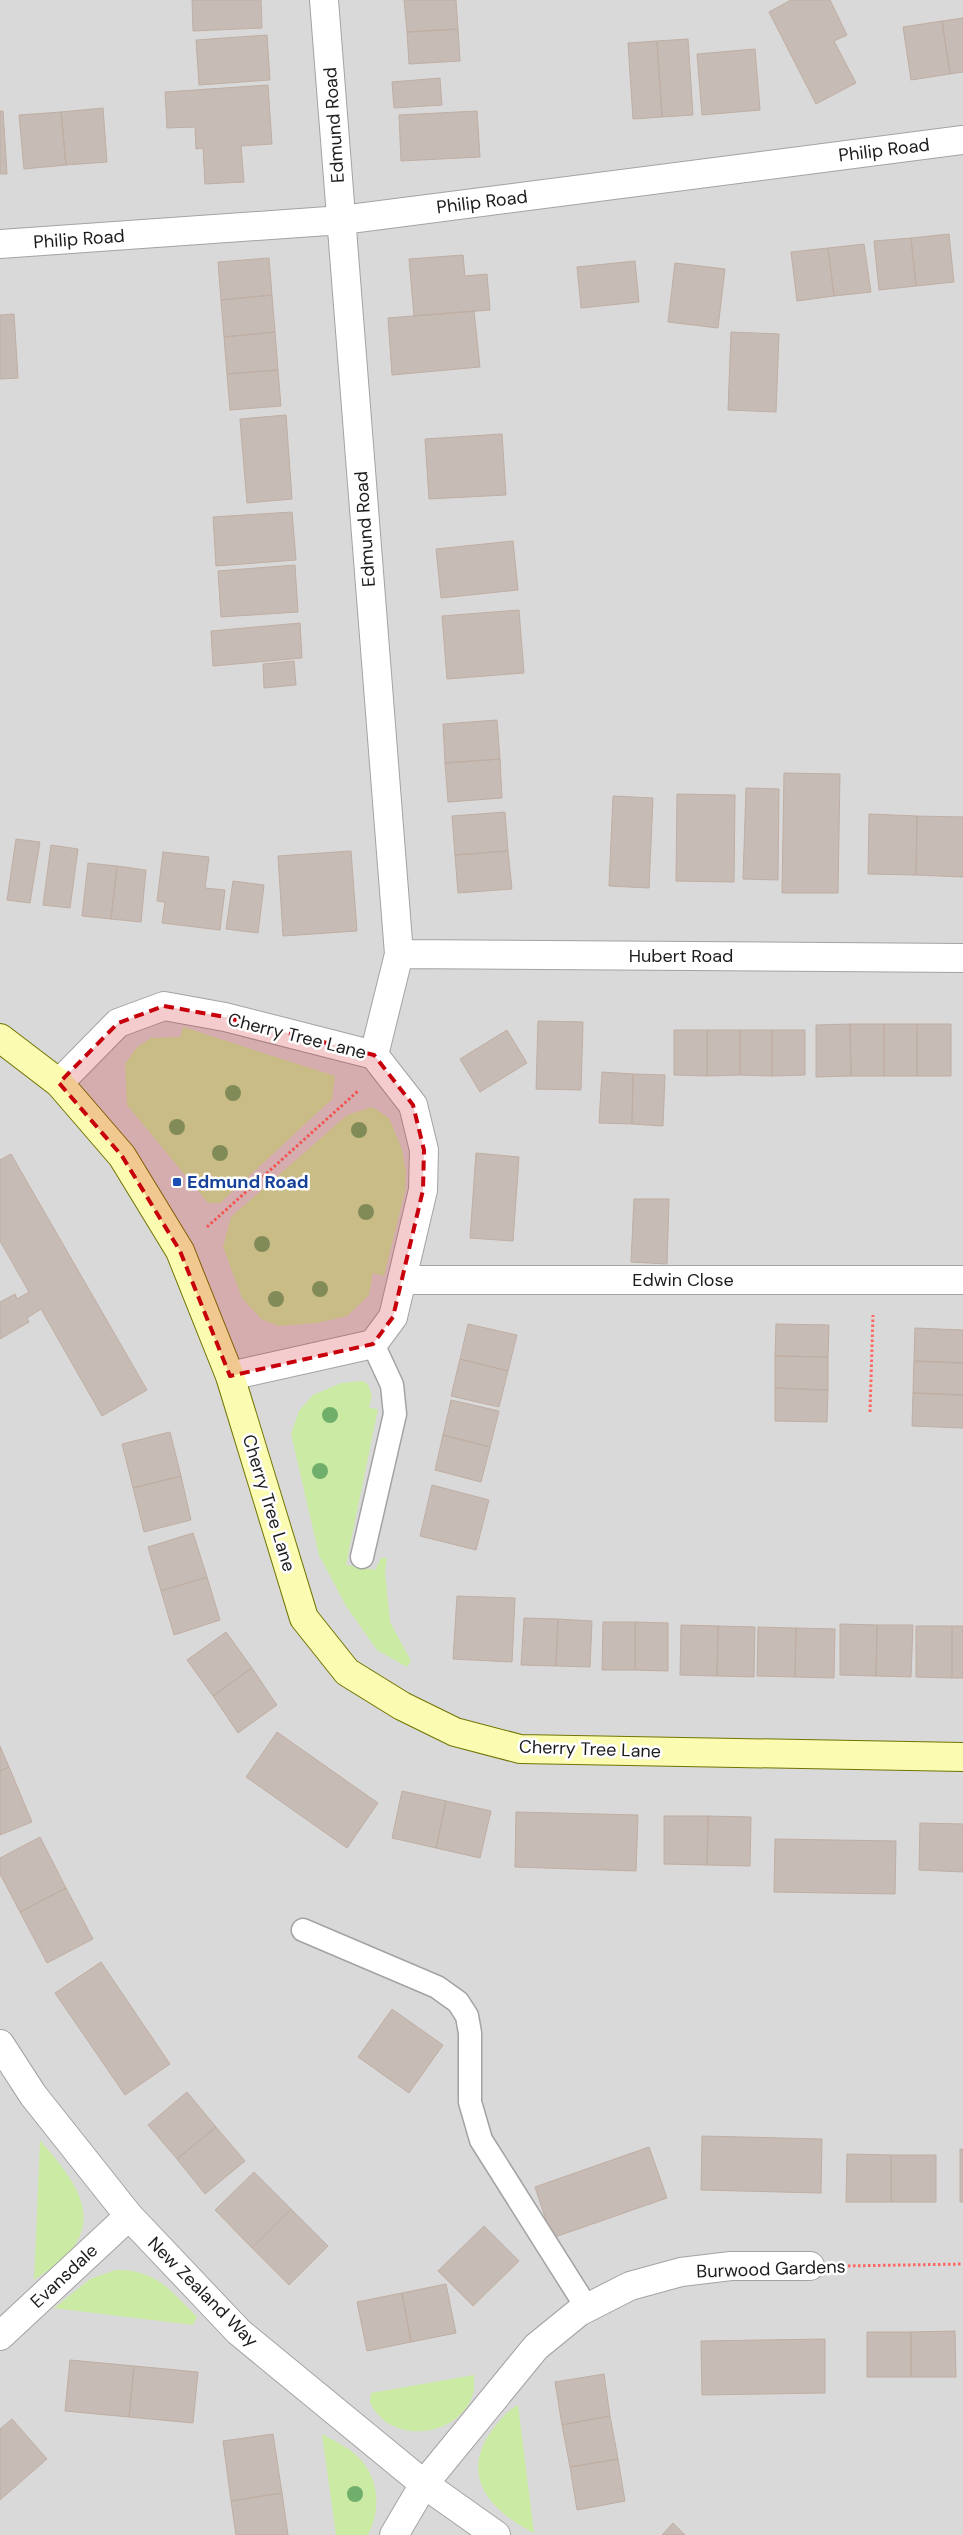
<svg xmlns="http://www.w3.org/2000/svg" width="963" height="2535" font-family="'DM Sans',sans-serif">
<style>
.residential{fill:#dad9d9}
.grass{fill:#cbeba5}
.building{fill:#c6bbb5;stroke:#c0aea3}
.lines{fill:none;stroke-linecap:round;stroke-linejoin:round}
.lane-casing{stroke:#a3a3a3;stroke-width:25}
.street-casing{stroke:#a3a3a3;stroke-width:30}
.secondary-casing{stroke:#707501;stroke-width:30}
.path{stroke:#fe6862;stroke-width:3;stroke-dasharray:2.5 2.5;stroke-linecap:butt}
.lane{stroke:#fff;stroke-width:22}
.street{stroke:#fff;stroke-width:28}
.secondary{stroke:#fbfbb2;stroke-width:28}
.tree{fill:#6fae6b}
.marked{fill:#c8000c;fill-opacity:0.2;stroke:#c8000c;stroke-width:4;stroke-dasharray:10 6;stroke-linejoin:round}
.transit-dot{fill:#1a4fb4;stroke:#fff;stroke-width:2}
.labels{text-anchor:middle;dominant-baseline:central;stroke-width:5;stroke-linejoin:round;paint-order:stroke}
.street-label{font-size:18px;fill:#1c1c1c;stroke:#fff}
.transit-label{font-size:18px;font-weight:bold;fill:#164399;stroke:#fff;text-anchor:start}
</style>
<rect width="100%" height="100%" fill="#eee9e1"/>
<!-- residential -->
<path class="residential" d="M0,0H963V2535H0Z"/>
<!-- grass -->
<path class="grass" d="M183,1027L335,1076L332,1099L220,1203H208L127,1105L125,1064L137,1047L151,1038L180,1037Z
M372,1107L389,1118L402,1149L406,1172L405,1191L384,1276L373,1273L369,1295L347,1316L317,1323L279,1326L261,1319L242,1298L223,1247L231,1217L347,1115Z
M362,1381L368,1384L372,1395L369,1408L378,1409L346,1565L375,1570L381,1558H387L385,1572L390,1622L411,1661L407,1667L377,1650L346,1606L319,1555L291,1434L299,1411L313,1395L341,1383Z
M40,2140C69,2175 109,2217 62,2260C53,2267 43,2274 34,2280Z
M115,2270C156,2269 170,2290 197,2317L193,2325L54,2308L90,2279Z
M474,2375C474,2381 475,2389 473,2394C460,2438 389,2446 370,2402L371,2393Z
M518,2405L534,2533C490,2511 458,2475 493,2429C501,2419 507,2411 518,2405Z
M322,2434C332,2440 346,2446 355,2454C379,2475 382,2508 368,2535H336Z"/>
<!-- building -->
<path class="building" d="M192,0H261L262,28L193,31Z
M404,0H456L458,29L407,32Z
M791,0H830L847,35L834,41L856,83L816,104L769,12Z
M963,18V72L950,74L942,21Z
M942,21L950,74L911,80L903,27Z
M458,29L460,61L409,64L407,32Z
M267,35L270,80L199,85L196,40Z
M688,39L693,115L662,117L657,41Z
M657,41L662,117L633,119L628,43Z
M755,49L760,110L702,115L697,54Z
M440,78L442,105L394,108L392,82Z
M268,85L272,144L241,146L244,182L205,184L203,148L196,149L195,127L167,128L165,92Z
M103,108L107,162L66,165L61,112Z
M0,111H3L7,174H0Z
M477,111L480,157L401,161L399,115Z
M61,112L66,165L24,169L19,115Z
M949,234L954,282L916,286L911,238Z
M911,238L916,286L879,290L874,241Z
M864,244L871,292L834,296L828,248Z
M828,248L834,296L797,301L791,252Z
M463,255L465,276L487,274L490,310L414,316L409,259Z
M269,258L272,295L221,300L218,262Z
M635,261L639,302L581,308L577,267Z
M675,263L725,269L718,328L668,322Z
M272,295L275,332L224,337L221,300Z
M474,311L480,367L392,375L388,318Z
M14,314L18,378L0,379V315Z
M275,332L278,370L227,374L224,337Z
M731,332L779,334L776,412L728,410Z
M278,370L281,406L230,410L227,374Z
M286,415L292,499L247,503L240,419Z
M502,434L506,495L429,499L425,439Z
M292,512L296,560L216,566L213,517Z
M513,541L518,590L441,598L436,549Z
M295,565L298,612L221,617L218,571Z
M519,610L524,673L447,679L442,616Z
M300,623L302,658L213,666L211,631Z
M294,661L296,685L264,688L263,664Z
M497,720L500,759L445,763L443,724Z
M500,759L502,798L448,802L445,763Z
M784,773L840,774L838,893H782Z
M746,788L779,789L778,880L743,879Z
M677,794L735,795L734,882L676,881Z
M613,796L653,798L649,888L609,886Z
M505,812L508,851L455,855L452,816Z
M869,814L917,816L916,875L868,874Z
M917,816L963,817V877L916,875Z
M16,839L40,842L30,903L7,900Z
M51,845L78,849L70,908L43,905Z
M351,851L357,931L283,936L278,856Z
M508,851L512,889L458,893L455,855Z
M163,852L209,857L205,888L225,890L220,930L162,923L165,902L157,901Z
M88,863L117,866L111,919L82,916Z
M117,866L146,870L141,922L111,919Z
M233,881L264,885L258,933L226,929Z
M538,1021L583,1022L581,1090L536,1089Z
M850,1024L851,1076L816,1077V1025Z
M850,1024H884V1076H851Z
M884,1024H917V1076H884Z
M917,1024H951V1076H917Z
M507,1030L527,1063L480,1092L460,1059Z
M674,1030H707V1076L674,1075Z
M707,1030H740V1075L707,1076Z
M740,1030H772V1076L740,1075Z
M772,1030H805V1075L772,1076Z
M602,1072L633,1074L632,1124L599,1123Z
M633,1074L665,1075L663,1126L632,1124Z
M476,1153L519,1157L513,1241L470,1238Z
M11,1154L147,1390L102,1416L41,1309L27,1318L29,1322L0,1339V1302L15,1294L17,1299L29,1292L0,1241V1160Z
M634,1199H669L667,1264L631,1262Z
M468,1324L517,1335L508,1371L460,1359Z
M776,1324L829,1325L828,1357L775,1356Z
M915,1328L963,1330V1363L914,1361Z
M775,1356L828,1357V1390L775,1388Z
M460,1359L508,1371L499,1407L451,1396Z
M914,1361L963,1363V1395L913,1393Z
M775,1388L828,1390L827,1422L775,1421Z
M913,1393L963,1395V1428L912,1426Z
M451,1400L499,1411L490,1447L443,1435Z
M170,1432L181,1476L133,1488L122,1444Z
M443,1435L490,1447L481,1482L435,1470Z
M181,1476L191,1520L144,1532L133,1488Z
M432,1485L489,1500L476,1550L420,1536Z
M193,1533L207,1577L161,1591L148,1547Z
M207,1577L220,1620L174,1635L161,1591Z
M457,1596L515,1598L512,1662L453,1659Z
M524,1618L558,1619L556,1666L521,1665Z
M558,1619L592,1621L590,1667L556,1666Z
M603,1622H635V1670H602Z
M635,1622L668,1623V1671L635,1670Z
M840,1624L877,1625L876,1676L840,1675Z
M681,1625L718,1626L717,1676L680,1675Z
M877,1625H913L911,1677L876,1676Z
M718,1626L755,1627L754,1677L717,1676Z
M916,1626H952V1678L916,1677Z
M952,1626H963V1678H952Z
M758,1627L796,1628L795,1677L757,1676Z
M796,1628L835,1629L834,1678L795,1677Z
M226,1632L252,1668L213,1696L187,1660Z
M252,1668L277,1705L238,1733L213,1696Z
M277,1732L378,1803L347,1848L246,1777Z
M0,1746L9,1767L0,1771Z
M9,1767L32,1822L0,1835V1771Z
M402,1791L446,1801L436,1848L392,1838Z
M446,1801L491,1811L480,1858L436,1848Z
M516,1812L638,1815L636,1871L515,1867Z
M664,1816H708L707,1865L664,1864Z
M708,1816L751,1817L750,1866L707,1865Z
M920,1823L963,1824V1872L919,1870Z
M40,1837L66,1888L20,1912L0,1874V1858Z
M775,1839L896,1841L895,1894L774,1892Z
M66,1888L93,1939L47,1963L20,1912Z
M101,1962L170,2064L125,2095L55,1993Z
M392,2009L443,2045L409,2093L358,2057Z
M187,2092L216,2127L177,2159L148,2125Z
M216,2127L245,2161L205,2194L177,2159Z
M702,2136L822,2139L821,2193L701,2190Z
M649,2147L667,2198L552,2238L535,2187Z
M960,2149H963V2202H960Z
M847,2154L891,2155V2202H846Z
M891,2155H936V2202H891Z
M254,2172L291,2209L252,2248L215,2210Z
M291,2209L328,2246L289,2285L252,2248Z
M484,2226L519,2261L473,2306L438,2271Z
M446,2284L456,2333L411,2342L402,2293Z
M402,2293L411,2342L367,2351L357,2302Z
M955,2331L956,2377H911V2332Z
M867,2332H911V2377H867Z
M825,2339V2393L702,2395L701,2341Z
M70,2360L134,2366L129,2417L65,2411Z
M134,2366L198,2372L193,2423L129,2417Z
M604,2374L610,2416L562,2425L555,2382Z
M610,2416L618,2459L570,2467L562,2425Z
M12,2419L47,2459L0,2500V2429Z
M273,2434L282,2493L231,2501L223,2441Z
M618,2459L625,2501L577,2510L570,2467Z
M282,2493L288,2535H236L231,2501Z
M673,2523L685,2535H662Z"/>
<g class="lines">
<!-- lane casing -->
<g class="lane-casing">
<path id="lane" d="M362,1557L395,1414L392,1385L373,1344
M303,1930L437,1987L458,2002L467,2016L470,2033V2102L481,2140L587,2308"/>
</g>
<!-- street casing -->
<g class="street-casing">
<path id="street" d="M324,0L399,954L374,1055
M0,244L342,220L963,140
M399,954L963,958
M59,1083L118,1023L164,1006L225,1017L374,1055L413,1105L424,1150L423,1190L393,1317L373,1344L230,1376
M403,1280H963
M0,2044L33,2095L129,2216L239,2332L424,2484L496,2535
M0,2336L129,2216
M394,2535L424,2484L536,2347L579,2312L630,2286L681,2272L731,2266H810"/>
</g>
<!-- secondary casing -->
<g class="secondary-casing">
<path id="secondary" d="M0,1038L59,1083L122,1156L180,1251L230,1376L304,1618L347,1672L402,1706L455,1732L520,1749L963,1757"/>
</g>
<!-- path -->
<path class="path" d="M207,1227L358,1091
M870,1412L873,1315
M843,2266L963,2264"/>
<!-- lane -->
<use href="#lane" class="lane"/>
<!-- street -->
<use href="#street" class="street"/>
<!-- secondary -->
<use href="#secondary" class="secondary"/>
</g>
<!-- trees -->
<g class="tree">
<circle cx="233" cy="1093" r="8"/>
<circle cx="177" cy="1127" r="8"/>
<circle cx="359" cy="1130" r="8"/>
<circle cx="220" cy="1153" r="8"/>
<circle cx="366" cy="1212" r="8"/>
<circle cx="262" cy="1244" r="8"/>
<circle cx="320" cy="1289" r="8"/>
<circle cx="276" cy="1299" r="8"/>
<circle cx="330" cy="1415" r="8"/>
<circle cx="320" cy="1471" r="8"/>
<circle cx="355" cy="2494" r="8"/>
</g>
<!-- marked area -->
<path class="marked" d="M164,1006L225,1017L374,1055L413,1105L424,1150L423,1190L393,1317L373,1344L230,1376L180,1251L122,1156L59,1083L118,1023Z"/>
<!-- markers -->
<rect class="transit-dot" x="172" y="1177" width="10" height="10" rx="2.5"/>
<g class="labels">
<!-- street labels -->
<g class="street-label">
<text transform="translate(334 125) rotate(-94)">Edmund Road</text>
<text transform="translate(884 150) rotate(-7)">Philip Road</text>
<text transform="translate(482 202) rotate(-7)">Philip Road</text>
<text transform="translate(79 239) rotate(-4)">Philip Road</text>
<text transform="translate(365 529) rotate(-94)">Edmund Road</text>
<text x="681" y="956">Hubert Road</text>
<text transform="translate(297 1036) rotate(14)">Cherry Tree Lane</text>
<text x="683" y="1280">Edwin Close</text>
<text transform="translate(269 1503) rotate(73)">Cherry Tree Lane</text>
<text transform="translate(590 1749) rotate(2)">Cherry Tree Lane</text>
<text transform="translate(771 2269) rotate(-2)">Burwood Gardens</text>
<text transform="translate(64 2276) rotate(-43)">Evansdale</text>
<text transform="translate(203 2292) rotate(45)">New Zealand Way</text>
</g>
<!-- transit labels -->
<g class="transit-label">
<text x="187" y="1182">Edmund Road</text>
</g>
</g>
</svg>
